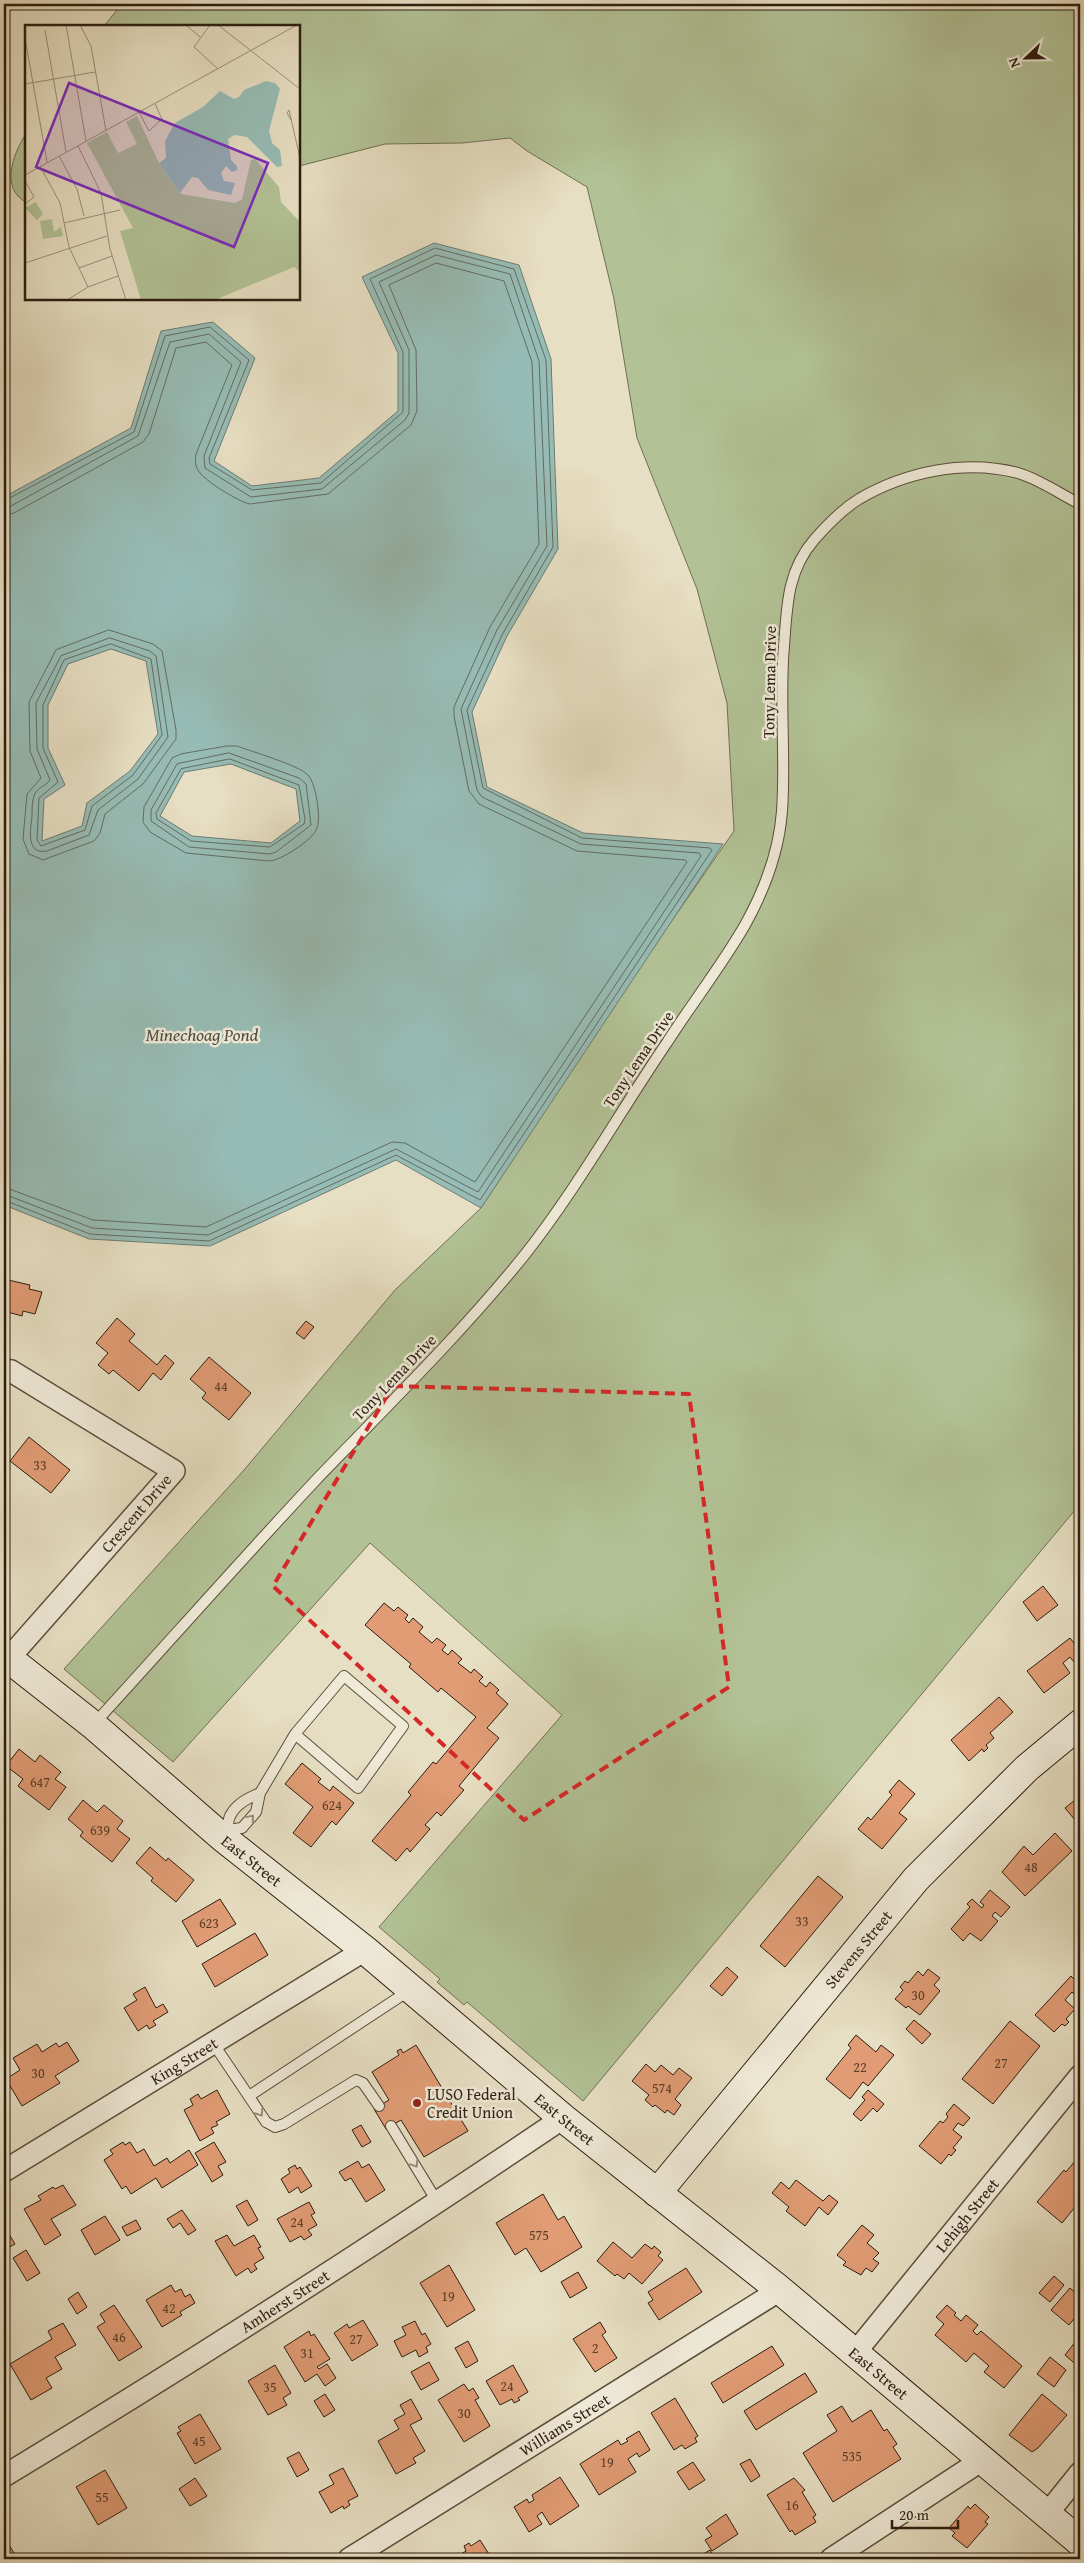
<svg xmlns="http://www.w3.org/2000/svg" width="1084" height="2563" font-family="'Gentium Book Plus',serif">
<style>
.green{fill:#b2c296;stroke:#6f7052}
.water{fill:#97bcb5;stroke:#6c7c73;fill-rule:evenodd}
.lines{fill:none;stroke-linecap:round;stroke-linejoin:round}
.shore{stroke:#626c62;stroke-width:1}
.building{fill:#e19c75;stroke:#2c1d0f}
.lane-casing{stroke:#5b4e3c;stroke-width:12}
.street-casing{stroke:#5b4e3c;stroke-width:24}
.secondary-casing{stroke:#2c1d0f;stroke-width:30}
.lane{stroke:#efead8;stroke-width:10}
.street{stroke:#efead8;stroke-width:21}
.secondary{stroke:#efead8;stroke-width:28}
.oneway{stroke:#978e7e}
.marked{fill:none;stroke:#d62828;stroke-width:4;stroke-dasharray:10 6;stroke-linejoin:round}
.poi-dot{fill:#8f2418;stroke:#efead8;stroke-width:2}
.labels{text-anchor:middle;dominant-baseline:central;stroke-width:5;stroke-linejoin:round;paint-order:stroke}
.number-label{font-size:14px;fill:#593d28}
.street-label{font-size:16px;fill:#2c1d0f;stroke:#efead8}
.poi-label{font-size:16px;fill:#2c1d0f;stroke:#efead8;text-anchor:start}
.water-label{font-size:18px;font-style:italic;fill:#4c4d41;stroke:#efead8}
.inset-road{fill:none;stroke:#9c917b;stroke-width:1}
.view{fill:#7b2cbf;fill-opacity:0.15;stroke:#7b2cbf;stroke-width:2.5}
.inset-edge{fill:none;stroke:#2c1d0f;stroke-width:2.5}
</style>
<rect width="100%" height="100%" fill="#e7dfc3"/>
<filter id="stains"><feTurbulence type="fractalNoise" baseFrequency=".004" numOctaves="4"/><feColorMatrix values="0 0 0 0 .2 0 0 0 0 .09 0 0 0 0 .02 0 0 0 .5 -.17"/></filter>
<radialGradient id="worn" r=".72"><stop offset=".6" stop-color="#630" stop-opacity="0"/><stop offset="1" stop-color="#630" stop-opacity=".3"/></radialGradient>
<!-- green -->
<path class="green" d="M122,4H1080V1504L583,2101L467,2002L464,2005L437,1982L440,1979L379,1927L562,1715L370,1543L173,1762L64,1669L244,1470L395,1290L481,1208L612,1007L734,831L727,703L697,589L637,438L614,299L587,187L527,151L510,138L462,143L385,144L299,166V26H104Z
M26,134V202C0,189 13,153 26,134Z"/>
<!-- water -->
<path class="water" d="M434,243L519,265L551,359L558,549L507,636L472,712L487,787L583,833L723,844L481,1208L396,1160L210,1246L89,1239L4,1205V497L131,428L161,331L213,322L255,358L214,461L252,486L319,478L398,411V353L362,277ZM111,649L146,661L158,734L130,771L87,803L82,826L42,841L44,799L65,785L48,748V705L68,664ZM231,764L296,789L300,821L271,843L192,836L160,816L184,772Z"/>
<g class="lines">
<!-- shore -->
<path class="shore" d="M4,501L134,432L165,336L210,327L249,360L209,458L210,464L252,490L321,483L403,412V352L370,279L435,248L514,269L546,360L553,547L503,633L467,710L483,788L582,838L710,848L712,850L480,1200L396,1155L209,1241L90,1234L4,1200
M4,507L11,506L138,436L170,342L209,334L241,362L204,456L205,468L251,497L322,489L405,420L409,413V350L379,282L436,255L510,274L539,361L547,546L497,630L461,709L477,790L482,797L581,844L699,853L701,856L478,1192L396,1149L208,1235L92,1228L4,1194
M4,515L14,513L143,442L149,434L176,348L206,342L232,365L196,454C195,461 195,467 200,473C207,482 239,502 250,504L328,494L411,425L417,411L416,350L389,285L436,263L504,281L532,362L539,544L490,627L454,707V716L469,791L479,804L577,851L685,860L687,862L475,1182L405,1143L392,1142L206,1227L93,1220L4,1187
M109,630L153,644L162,651L176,730V739L143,784L105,814L100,833L94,841L43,860L29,854L23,839L27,794L41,778L30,751L29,702L56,650Z
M110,638L150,651L156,656L168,737L138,779L98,810L89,835L47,851C25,855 31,829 32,816C32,809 32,802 34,796C36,788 46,786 50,780L37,749L36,703L61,656Z
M111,644L151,659L162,735L133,775L92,806L85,830L41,846L37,840L39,798L58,782L43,748V705L64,660Z
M227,746H237C253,752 298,765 308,775C316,783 322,821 316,830C311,841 280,861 269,861L186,853L150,832L143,822L144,807L172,758L181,754Z
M229,753L299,778L306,784L311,825L276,852L270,854L189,847L151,821V810L177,764Z
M230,759L299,785L305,819L304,824L270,847L191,841L157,819L156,813L181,769Z"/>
</g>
<!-- building -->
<path class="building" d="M4,1279L30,1285L29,1289L42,1292L35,1314L23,1311L22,1316L4,1311Z
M117,1318L135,1334L129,1341L157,1365L165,1355L174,1363L161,1380L153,1373L139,1391L113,1370L109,1374L98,1365L108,1353L96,1343Z
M306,1321L314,1327L304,1339L296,1333Z
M209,1357L251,1393L229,1420L202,1398L206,1393L190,1379Z
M29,1437L70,1470L51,1493L10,1461Z
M1043,1586L1058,1605L1037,1621L1023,1602Z
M384,1603L394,1611L398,1607L408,1615L405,1619L409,1623L413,1618L423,1627L419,1632L432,1643L437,1638L446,1645L442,1650L448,1655L452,1650L462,1659L458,1663L471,1673L474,1669L483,1677L479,1681L486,1687L490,1682L499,1690L496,1693L508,1704L487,1728L499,1738L459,1786L464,1790L441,1816L437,1812L425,1825L430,1829L410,1852L407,1848L396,1861L372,1841L411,1795L408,1792L433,1762L436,1764L476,1717L441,1688L438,1692L409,1667L411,1664L365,1625Z
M1070,1638L1080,1651V1656L1074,1662L1070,1657L1063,1663L1070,1673L1044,1693L1027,1671Z
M999,1697L1013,1712L990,1733L994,1738L986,1745L988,1748L984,1752L982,1749L969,1761L951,1740Z
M19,1749L35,1762L40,1755L61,1772L55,1779L66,1787L49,1810L18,1786L23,1779L6,1766Z
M302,1763L321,1779L318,1782L330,1791L333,1786L354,1803L336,1825L332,1821L311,1847L293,1833L313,1807L285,1784Z
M899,1780L915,1794L899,1813L907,1819L882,1849L858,1829L868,1817L871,1820L892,1795L889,1792Z
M83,1800L97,1812L104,1805L123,1821L117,1829L130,1839L112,1862L80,1836L83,1832L68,1819Z
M1075,1800L1079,1804L1080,1803V1826L1065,1808Z
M1055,1833L1072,1851L1025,1896L1002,1872L1024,1846L1033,1855Z
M150,1847L166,1861L168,1858L194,1880L176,1902L151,1881L153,1878L136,1863Z
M818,1876L843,1897L785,1967L760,1946Z
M990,1890L1010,1907L1001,1917L995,1912L992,1916L998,1921L981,1941L970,1933L963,1941L951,1929L970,1907L967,1904L972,1899L982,1908L984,1905L980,1902Z
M220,1899L236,1924L197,1947L182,1921Z
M255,1933L268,1955L215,1987L202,1964Z
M727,1967L738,1977L722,1996L710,1986Z
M928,1969L940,1978L934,1985L940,1991L920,2015L908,2006L906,2008L895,1999L903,1990L900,1987L905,1981L908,1983L918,1971L923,1976Z
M1071,1976L1080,1985V1994L1077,1997L1072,1992L1065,2000L1075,2009L1066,2019L1069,2022L1065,2026L1062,2024L1054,2032L1035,2015Z
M145,1987L156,2008L163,2004L168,2012L153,2021L156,2025L149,2029L147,2025L138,2031L124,2008L137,2000L133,1994Z
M914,2020L931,2034L922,2044L906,2029Z
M1010,2021L1040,2046L993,2104L962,2079Z
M856,2035L876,2052L881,2045L894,2055L868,2086L863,2082L850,2099L826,2079L851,2048L848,2045Z
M67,2042L79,2061L55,2076L60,2083L22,2106L6,2079L20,2070L13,2058L37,2044L42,2052L56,2043L59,2047Z
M416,2045L468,2131L424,2157L401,2120L386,2129L374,2109L389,2100L372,2072L399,2055L397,2051L401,2049L403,2053Z
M646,2064L655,2072L661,2065L673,2075L679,2068L692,2078L675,2099L681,2105L674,2115L667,2110L665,2113L655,2105L653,2107L645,2100L649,2095L632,2081Z
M217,2090L230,2114L216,2122L218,2125L211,2128L214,2133L200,2141L184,2110L193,2105L190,2099L198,2094L201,2099Z
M868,2090L884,2104L877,2112L873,2108L861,2121L853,2114L865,2100L862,2097Z
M954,2104L970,2118L963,2126L958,2123L953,2130L962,2137L953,2148L956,2150L951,2156L949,2154L941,2164L919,2146L940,2121L943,2123L948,2117L946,2114Z
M361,2125L371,2142L362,2147L352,2130Z
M123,2142L125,2145L130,2142L137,2153L144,2149L154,2166L167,2158L170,2163L189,2150L198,2165L162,2188L156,2178L131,2194L126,2186L122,2189L104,2160L113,2154L110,2150Z
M214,2142L226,2162L218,2166L223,2175L212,2182L195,2153Z
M1080,2155V2201L1062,2223L1037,2202L1064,2170L1066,2172Z
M358,2161L362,2168L369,2164L385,2190L366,2202L351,2178L345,2181L339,2172Z
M295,2165L297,2169L300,2167L312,2186L301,2193L298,2187L289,2193L281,2179L290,2173L288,2169Z
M796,2180L823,2201L829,2195L838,2202L828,2215L819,2207L805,2226L786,2211L789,2207L772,2193L781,2182L789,2189Z
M63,2185L76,2205L51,2219L61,2235L45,2245L24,2209L41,2200L38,2196L53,2187L55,2189Z
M543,2194L558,2220L564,2216L582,2247L541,2272L526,2248L515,2255L496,2223Z
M247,2200L258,2220L248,2226L236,2206Z
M309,2202L315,2213L311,2215L317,2225L308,2230L312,2235L304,2240L301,2236L290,2242L277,2219Z
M182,2210L196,2230L188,2235L180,2223L173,2228L167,2219Z
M105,2216L120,2240L95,2255L81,2230Z
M136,2220L141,2229L127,2236L122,2227Z
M862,2225L874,2235L867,2243L879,2253L873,2259L879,2263L872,2272L866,2268L861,2275L843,2265L846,2262L837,2255Z
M4,2226L15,2244L4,2250Z
M227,2235L234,2246L254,2235L261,2247L258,2248L264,2258L254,2264L257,2269L251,2273L248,2268L236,2276L215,2241Z
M613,2242L632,2258L645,2244L652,2249L654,2246L661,2252L658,2256L663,2260L642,2284L629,2273L624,2279L617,2274L615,2276L597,2261Z
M26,2250L40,2273L27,2281L13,2258Z
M449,2265L475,2310L447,2327L420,2283Z
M686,2268L702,2292L659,2320L648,2303L653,2300L648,2292Z
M578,2272L587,2288L570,2298L561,2282Z
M1054,2276L1064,2285L1050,2302L1039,2293Z
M171,2285L175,2292L181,2289L185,2297L190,2294L195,2303L180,2312L182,2315L162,2327L146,2300Z
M1070,2288L1080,2297V2311L1069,2325L1051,2310Z
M78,2292L87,2307L77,2314L68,2299Z
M114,2305L142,2347L119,2361L97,2327L105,2322L100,2314Z
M947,2305L956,2313L954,2315L961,2321L966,2315L978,2325L973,2331L977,2335L981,2331L1022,2366L1004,2388L984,2372L989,2366L974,2353L966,2362L935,2335L944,2324L936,2317Z
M363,2320L378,2345L352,2361L334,2333L347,2324L349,2328Z
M415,2321L422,2335L425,2333L431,2344L426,2347L428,2352L419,2357L416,2350L402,2357L394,2341L406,2335L402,2327Z
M600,2322L606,2332L602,2335L617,2358L595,2372L573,2339Z
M63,2323L76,2345L55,2357L62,2369L46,2378L52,2388L31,2400L10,2364L52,2339L48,2331Z
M309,2331L311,2336L314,2334L330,2359L317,2367L319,2369L327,2364L336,2378L325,2386L317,2374L305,2382L284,2347Z
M1080,2336V2368L1065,2355Z
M468,2341L478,2361L466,2368L455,2348Z
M772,2346L784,2365L723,2403L711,2383Z
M1050,2357L1066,2370L1054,2387L1037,2374Z
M429,2362L439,2380L421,2390L411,2372Z
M275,2365L291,2393L283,2398L287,2405L268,2415L248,2381Z
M513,2365L528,2392L518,2398L520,2400L514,2403L512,2399L500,2405L486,2381Z
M805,2373L817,2392L756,2430L744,2411Z
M464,2384L469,2391L473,2388L479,2398L475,2400L490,2426L464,2442L438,2400Z
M325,2394L335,2410L324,2417L314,2401Z
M1042,2394L1067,2415L1038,2448L1032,2452L1009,2435Z
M675,2398L698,2436L695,2438L697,2442L685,2449L682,2445L674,2450L651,2413Z
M411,2399L422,2419L410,2425L425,2451L413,2458L416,2463L396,2474L378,2441L399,2429L394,2420L405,2414L400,2405Z
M842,2406L852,2422L871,2410L884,2431L887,2429L897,2444L893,2447L901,2459L833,2502L803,2453L837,2431L827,2415Z
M200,2414L221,2449L195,2464L177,2433L181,2431L178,2427Z
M639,2431L650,2450L639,2457L637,2453L628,2459L636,2472L599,2495L580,2464L618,2440L621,2445L628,2441L626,2439Z
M299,2452L309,2470L297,2477L287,2458Z
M750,2459L760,2476L751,2482L740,2464Z
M693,2462L705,2480L689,2490L677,2472Z
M343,2468L358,2496L348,2501L350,2505L344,2509L343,2506L331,2513L319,2492L334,2484L329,2475Z
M105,2470L127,2508L98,2525L76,2487Z
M560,2477L579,2506L550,2525L542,2512L537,2516L542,2524L529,2532L514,2507L527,2499L529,2503L534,2500L532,2495Z
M195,2478L207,2496L190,2506L179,2489Z
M794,2478L805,2490L802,2492L816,2515L813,2517L816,2522L795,2535L792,2530L790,2532L767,2495Z
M975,2504L989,2517L985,2522L988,2524L967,2548L952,2536L955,2533L949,2528L968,2506L970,2509Z
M726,2514L738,2534L712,2551L705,2540L712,2536L706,2528Z
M6,2540L14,2553L6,2557L7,2559H4V2542Z
M480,2540L492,2559H457L455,2558L466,2551L464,2546L469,2543L471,2546Z
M710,2550L715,2559H695Z"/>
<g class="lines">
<!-- lane casing -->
<g class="lane-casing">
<path id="lane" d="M94,1724C168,1643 241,1560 316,1480C386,1407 459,1336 523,1257C577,1189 619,1113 668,1041C693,1002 722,965 745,925C765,889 779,852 782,811C786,756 779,700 784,646C787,607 787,571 814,540C827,525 843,509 859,499C905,472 965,459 1018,473C1039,479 1060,494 1080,504
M228,1830L242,1828L256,1812L260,1793L295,1734L344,1676L403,1726L358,1788L295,1734
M224,1835C229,1828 227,1823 230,1816C236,1804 248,1798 260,1793
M213,2043L266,2122L275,2127L284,2124L356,2080L363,2083L379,2106
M249,2096L410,1990
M391,2126L438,2203"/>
</g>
<!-- street casing -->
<g class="street-casing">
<g id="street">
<path d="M4,1370L11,1371L174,1471L8,1659"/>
<path id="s1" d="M4,2171L365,1950"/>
<path id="s2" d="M854,2354L1080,2076"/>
<path id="s3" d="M4,2476C193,2362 379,2242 563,2118"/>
<path d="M1047,2514L1080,2473"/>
<path id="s4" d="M349,2559L780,2290"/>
<path d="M831,2559L982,2460"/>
</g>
</g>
<!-- secondary casing -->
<g class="secondary-casing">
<g id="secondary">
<path id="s5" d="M4,1655L93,1725L222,1837L365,1950L563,2118L780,2290L1080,2542"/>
<path id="s6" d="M657,2193L916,1879L1027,1768L1080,1724"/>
</g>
</g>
<!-- lane -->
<use href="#lane" class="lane"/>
<!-- street -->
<use href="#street" class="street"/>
<!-- secondary -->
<use href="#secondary" class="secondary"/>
</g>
<!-- one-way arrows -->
<defs><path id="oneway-chevron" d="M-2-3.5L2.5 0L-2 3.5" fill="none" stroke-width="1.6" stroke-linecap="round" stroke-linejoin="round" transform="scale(1.25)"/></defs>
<g class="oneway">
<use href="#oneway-chevron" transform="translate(251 1818) rotate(-50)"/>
<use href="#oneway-chevron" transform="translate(260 2113) rotate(57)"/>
<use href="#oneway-chevron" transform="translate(415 2164) rotate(59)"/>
</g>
<!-- marked area -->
<path class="marked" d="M393,1386L689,1394L729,1687L524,1820L273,1586Z"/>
<!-- markers -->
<circle class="poi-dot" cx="417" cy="2103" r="5"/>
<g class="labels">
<!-- number labels -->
<g class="number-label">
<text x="221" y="1386">44</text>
<text x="40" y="1465">33</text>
<text x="40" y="1782">647</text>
<text x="332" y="1805">624</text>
<text x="100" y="1830">639</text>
<text x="1031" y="1867">48</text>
<text x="802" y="1921">33</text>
<text x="209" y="1923">623</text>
<text x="918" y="1995">30</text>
<text x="1001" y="2063">27</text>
<text x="860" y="2067">22</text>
<text x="38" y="2073">30</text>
<text x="662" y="2088">574</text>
<text x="297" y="2222">24</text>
<text x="539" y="2235">575</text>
<text x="448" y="2296">19</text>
<text x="169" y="2308">42</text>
<text x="119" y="2337">46</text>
<text x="356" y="2339">27</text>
<text x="595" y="2348">2</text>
<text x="307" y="2353">31</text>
<text x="507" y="2386">24</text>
<text x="270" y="2387">35</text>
<text x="464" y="2413">30</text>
<text x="199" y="2441">45</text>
<text x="852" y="2456">535</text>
<text x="607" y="2462">19</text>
<text x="102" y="2497">55</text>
<text x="792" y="2505">16</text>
</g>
<!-- street labels -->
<g class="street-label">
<text transform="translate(769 682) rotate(-89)">Tony Lema Drive</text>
<text transform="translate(638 1059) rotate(-56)">Tony Lema Drive</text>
<text transform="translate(394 1377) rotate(-46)">Tony Lema Drive</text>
<text transform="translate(136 1513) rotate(-49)">Crescent Drive</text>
<text stroke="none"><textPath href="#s5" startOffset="322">East Street</textPath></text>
<text stroke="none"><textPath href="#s6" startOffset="316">Stevens Street</textPath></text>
<text stroke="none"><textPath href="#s1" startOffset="211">King Street</textPath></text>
<text stroke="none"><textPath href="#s5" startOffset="728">East Street</textPath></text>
<text stroke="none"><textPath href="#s2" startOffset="179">Lehigh Street</textPath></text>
<text stroke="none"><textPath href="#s3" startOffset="331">Amherst Street</textPath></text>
<text stroke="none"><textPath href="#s5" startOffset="1132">East Street</textPath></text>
<text stroke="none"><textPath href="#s4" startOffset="254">Williams Street</textPath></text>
</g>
<!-- poi labels -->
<g class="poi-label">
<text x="427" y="2094">LUSO Federal<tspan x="427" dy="18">Credit Union</tspan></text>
</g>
<!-- water labels -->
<g class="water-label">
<text x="202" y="1034">Minechoag Pond</text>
</g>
</g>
<!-- overview -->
<g transform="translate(25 25)">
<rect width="275" height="275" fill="#e7dfc3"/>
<path d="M112,91L134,138L156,169L210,178L217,174L226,135L230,134L254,162L256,177L275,197V247L269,242L190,275H116L95,206L108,203L62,118L82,107L93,128L112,119L101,97ZM11,177L18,189L12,195L0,183ZM27,194L29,207L36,202L38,211L18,214L15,196Z" fill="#b2c296"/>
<path d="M241,56L250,58L255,64L244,106L247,118L255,125L257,141L252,142L222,112L209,110L203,114L206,135L212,141V145L207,147L201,141L196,148L199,156L210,158L206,170L183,165L173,153L167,152L155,168L134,138L141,133L140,116L150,98L178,82L195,66L209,74L214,72L219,65Z" fill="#97bcb5"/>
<path class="inset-road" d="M41,0L61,116M55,0L66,21L81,106M161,0L175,12M185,0L169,22L193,44M193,0L275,64M20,5L41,127M0,13L22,137M0,59L70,47M114,87L124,106L137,94L130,79M266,95L262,88L264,85L275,133M53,121L76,168L85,224L101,275M34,131L52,164L59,191M15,141L35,178L44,222L63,262M0,150L272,0M0,156L9,172L0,179M39,198L95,185M0,238L82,211M54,243L87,231M42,275L63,262L93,251"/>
<path class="view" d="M44,58L243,138L209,222L11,142Z"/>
<rect width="275" height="275" class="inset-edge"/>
</g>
<!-- margin -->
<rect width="1084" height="2563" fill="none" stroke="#e7dfc3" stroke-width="20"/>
<rect x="5" y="5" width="1074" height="2553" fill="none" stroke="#2c1d0f" stroke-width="2.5"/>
<rect x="10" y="10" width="1064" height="2543" fill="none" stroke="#2c1d0f"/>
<!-- north arrow -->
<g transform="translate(1026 58) rotate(248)" stroke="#efead8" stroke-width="4" paint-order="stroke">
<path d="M0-4L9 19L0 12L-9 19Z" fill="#2c1d0f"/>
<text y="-8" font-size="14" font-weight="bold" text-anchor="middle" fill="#2c1d0f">N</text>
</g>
<!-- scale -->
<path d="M892 2520v8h66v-8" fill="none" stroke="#2c1d0f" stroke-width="2.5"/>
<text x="899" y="2520" font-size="15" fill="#2c1d0f" stroke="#efead8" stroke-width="4" paint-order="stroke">20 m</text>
<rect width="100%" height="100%" filter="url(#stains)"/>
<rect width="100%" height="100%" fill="url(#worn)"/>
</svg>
